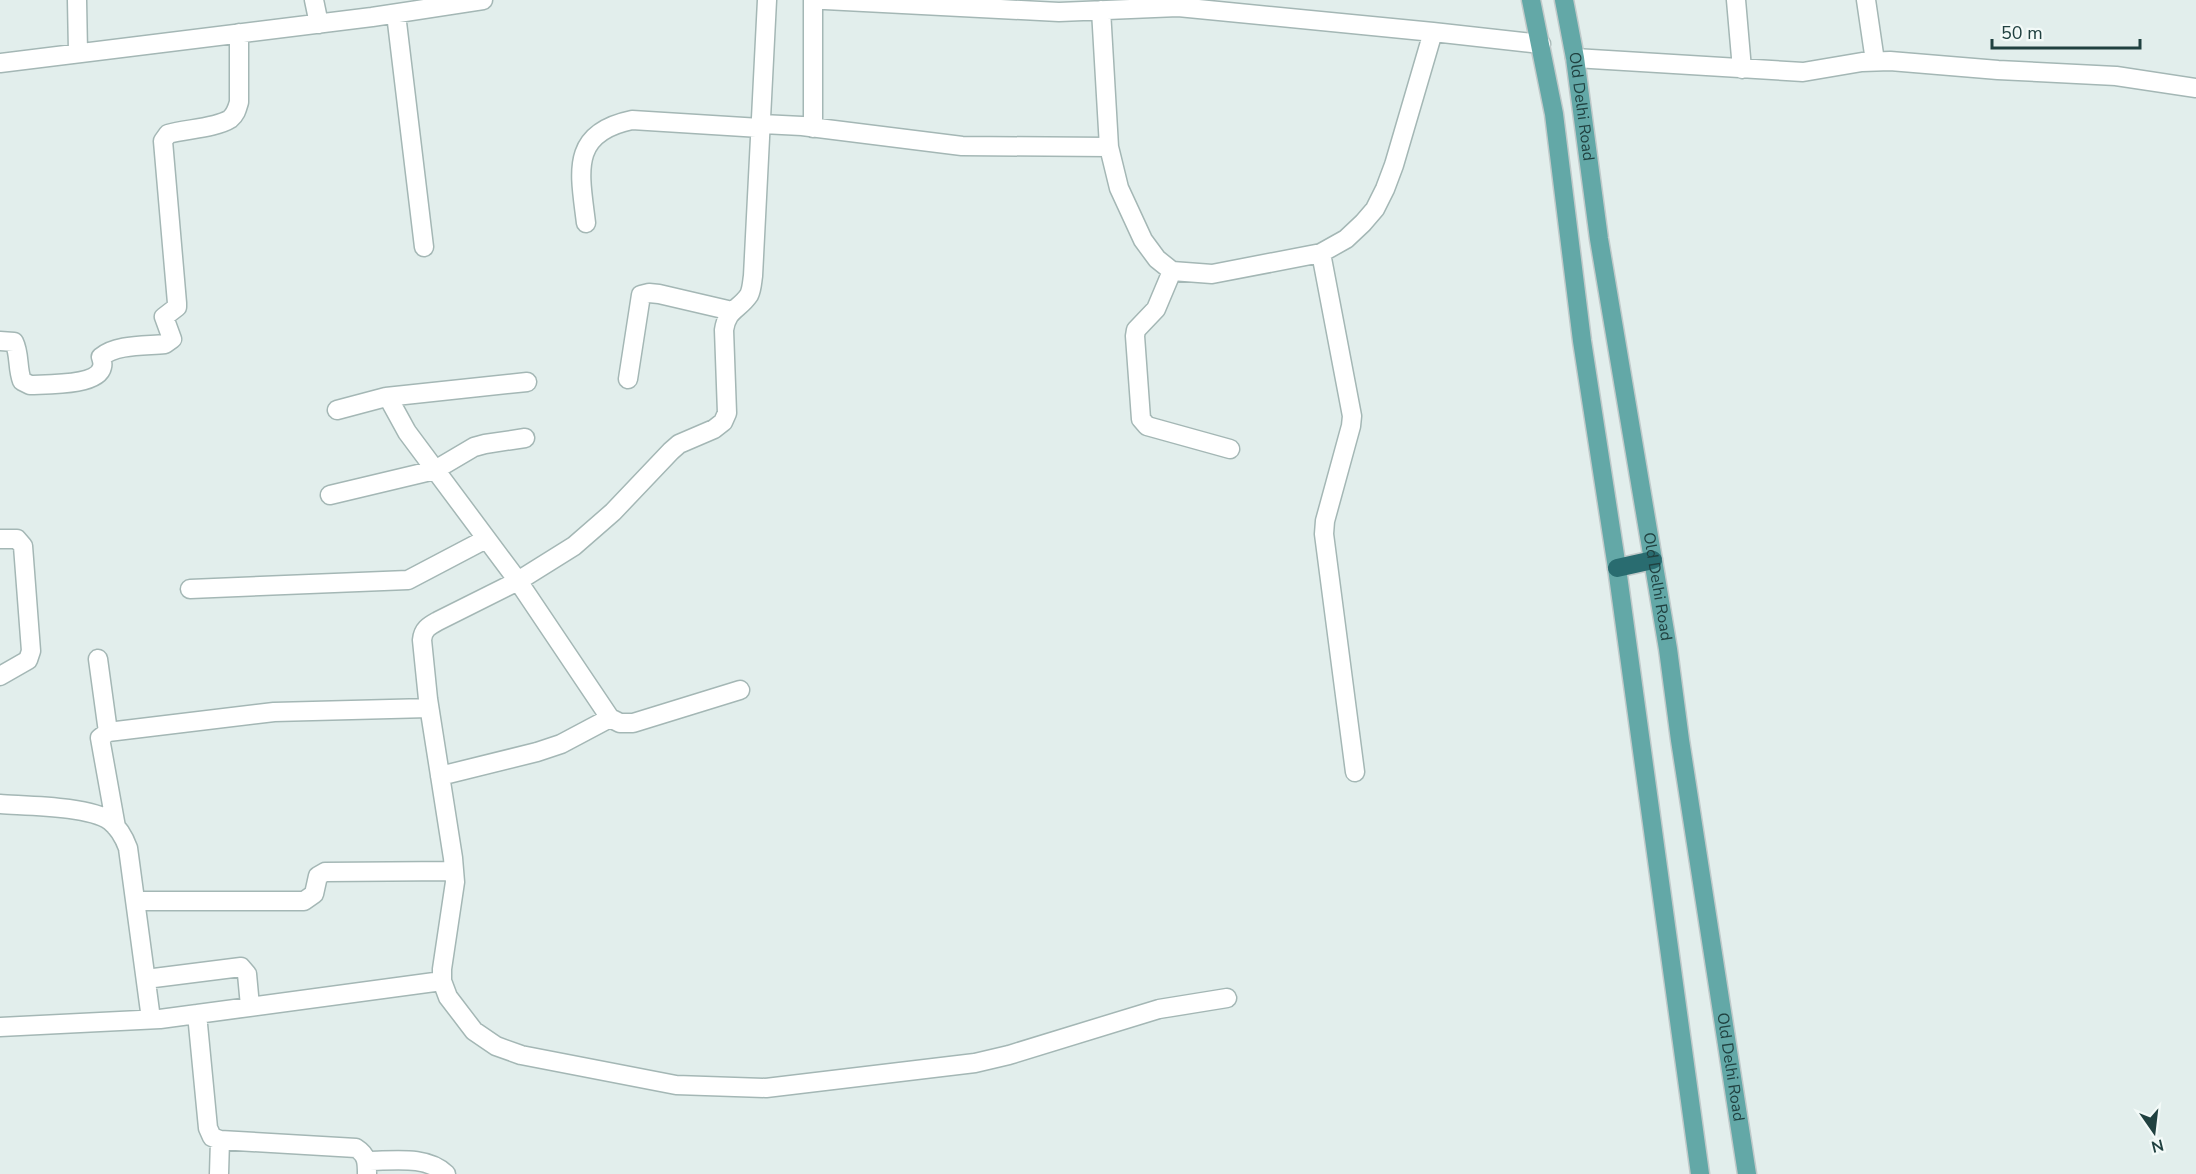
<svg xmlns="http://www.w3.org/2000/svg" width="2196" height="1174" font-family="'Nunito Sans',sans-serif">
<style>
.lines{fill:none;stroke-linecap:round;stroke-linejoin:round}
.minor-casing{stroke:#a4b7b5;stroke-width:21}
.major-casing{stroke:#c1caca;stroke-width:21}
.highway-casing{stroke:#c1caca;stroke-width:21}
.minor{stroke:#fff;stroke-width:18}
.major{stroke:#63a8a7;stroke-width:18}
.highway{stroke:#296c70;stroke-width:18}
.labels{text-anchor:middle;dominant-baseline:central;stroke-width:4.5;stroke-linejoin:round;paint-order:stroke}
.street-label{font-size:16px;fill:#204140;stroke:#f3faf8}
</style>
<rect width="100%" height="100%" fill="#e2eeec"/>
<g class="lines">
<!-- minor casing -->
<g class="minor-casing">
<path id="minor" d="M77,0L78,52
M314,0L319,24
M767,0L753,276C752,282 752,289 749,295C739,310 727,309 724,330L727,413L723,422L714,429L679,444L671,451L613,512L574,546L518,581L438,621C429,626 423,629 422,640L428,699L453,858L455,882L442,969V981L448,997L474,1031L496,1046L521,1055L676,1085L766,1088L975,1063L1009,1055L1159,1009L1227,998
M825,0L1059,12L1178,7L1433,32L1541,44
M1736,0L1742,69
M1866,0L1875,61
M1101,10L1109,147L1119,188L1143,240L1157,259L1172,271L1212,274L1321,253L1346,239L1363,223L1375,209L1385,189L1394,165L1433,32
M396,14L424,247
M1575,58L1803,72L1862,62L1890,61L1998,70L2116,76L2196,88
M0,63L372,17L483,0
M760,124L802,126L962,146L1109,147
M813,128V0
M586,223C580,173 569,133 632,120L760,128
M1321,253L1352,416L1351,426L1325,521L1324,534L1355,772
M1172,271L1156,309L1136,330L1135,336L1141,419L1147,426L1230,449
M0,341L14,342C20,354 17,368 22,381L30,385C46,384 98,386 102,367C103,364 102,360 101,357C116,344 146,346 165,344L172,339L164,317L177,307V303L163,141L168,134C185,129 216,128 230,119C236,114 237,109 239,102V33
M628,379L641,295L649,293L659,294L732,311
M386,397L527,382
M337,410L386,397L390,401L407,432L518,581L610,718L620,723H633L740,690
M330,495L435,470L474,447L485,444L525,438
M0,539H17L23,546L31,651L28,660L0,676
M190,589L408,580L486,539
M98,659L108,732
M440,776L537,752L561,744L610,718
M0,804C27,806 89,806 110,821C119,828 124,837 128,848L151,1019
M116,827L100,738L108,732L274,712L429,708
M135,901H304L314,894L318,876L325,872L454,871
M146,979L241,967L247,974L250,1006
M197,1014L208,1128L212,1137L220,1140L356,1148C367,1155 367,1162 367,1174
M0,1027L160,1019L442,981
M367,1161C393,1161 426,1155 446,1174
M219,1174L220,1140"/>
</g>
<!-- major casing -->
<g class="major-casing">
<g id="major">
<path d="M1531,0L1554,114L1582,341L1617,568L1700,1174"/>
<path id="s1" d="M1564,0L1575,58L1599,239L1668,649L1680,740L1747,1174"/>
</g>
</g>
<!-- highway casing -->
<g class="highway-casing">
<path id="highway" d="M1617,568L1653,560"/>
</g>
<!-- minor -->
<use href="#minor" class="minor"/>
<!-- major -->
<use href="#major" class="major"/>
<!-- highway -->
<use href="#highway" class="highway"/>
</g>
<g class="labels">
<!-- street labels -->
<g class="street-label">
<text stroke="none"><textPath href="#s1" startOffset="108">Old Delhi Road</textPath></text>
<text stroke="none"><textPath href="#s1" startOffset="594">Old Delhi Road</textPath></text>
<text stroke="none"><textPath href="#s1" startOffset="1080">Old Delhi Road</textPath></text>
</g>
</g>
<!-- north arrow -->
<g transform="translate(2154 1132) rotate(166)" stroke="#f3faf8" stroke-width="4.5" paint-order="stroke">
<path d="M0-4.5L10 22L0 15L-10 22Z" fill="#204140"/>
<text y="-9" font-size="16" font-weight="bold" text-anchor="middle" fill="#204140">N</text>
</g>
<!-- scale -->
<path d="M1992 39v9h148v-9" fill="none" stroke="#204140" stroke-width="3"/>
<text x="2001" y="39" font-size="18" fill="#204140" stroke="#f3faf8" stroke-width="4.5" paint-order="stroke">50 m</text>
</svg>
